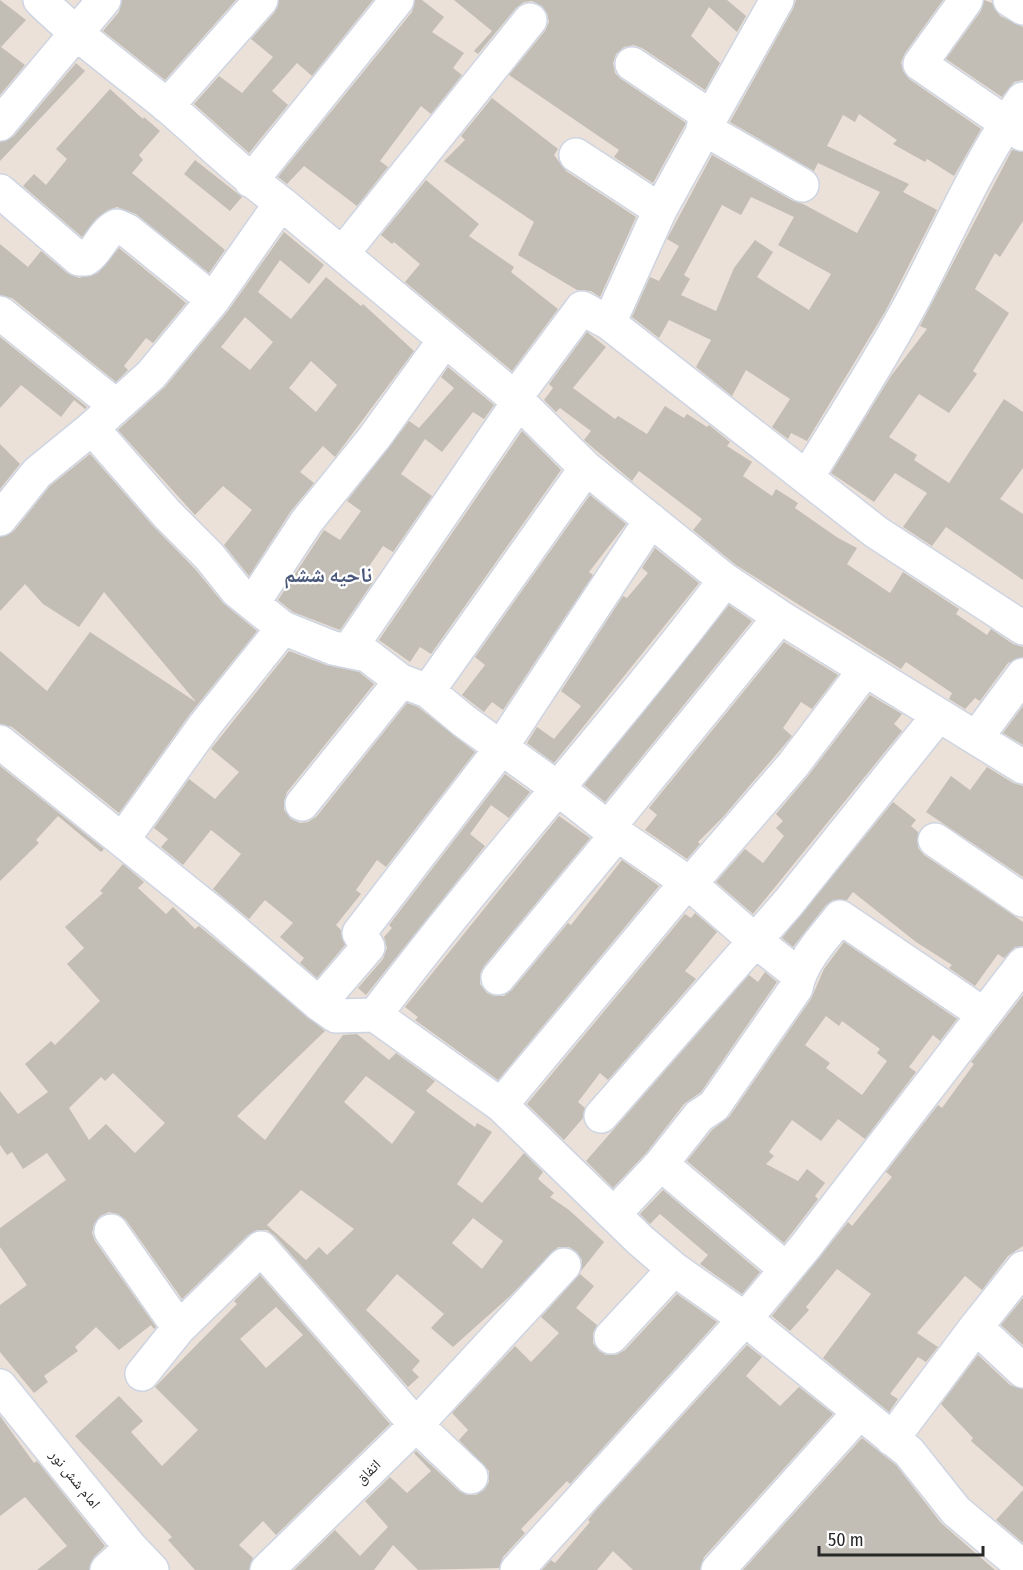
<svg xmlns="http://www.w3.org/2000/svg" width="1023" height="1570" font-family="'Fira Sans Condensed','Noto Naskh Arabic',sans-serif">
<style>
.building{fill:#c2bdb5;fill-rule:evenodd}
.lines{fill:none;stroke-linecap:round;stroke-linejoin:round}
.minor-casing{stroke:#ced5e2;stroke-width:36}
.minor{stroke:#fff;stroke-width:33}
.labels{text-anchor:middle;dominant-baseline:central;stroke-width:4.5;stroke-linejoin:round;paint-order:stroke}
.street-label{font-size:15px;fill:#282828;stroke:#fff}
.district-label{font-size:21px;font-weight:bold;fill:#48577a;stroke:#fff}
</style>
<rect width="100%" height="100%" fill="#ebe1d9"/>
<!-- building -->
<path class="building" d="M0,0L26,20L1,47L25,65L0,95Z
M122,0H236L165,80L103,31L119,12Z
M279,0H373L312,76L297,63L272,91L288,105L249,153L194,104L219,76L242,93L273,57L251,39L275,12Z
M415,0H422L444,17L432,32L464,53L453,68L462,75L431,114L421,106L380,161L388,167L357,206L304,166L287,184L278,177L412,12Z
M454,0H727L746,16L737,32L709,7L691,36L720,63L705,90L642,48L634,45L624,47L616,54L613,63L615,73L621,79L686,123L653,183L614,157L619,150L509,75L545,31L549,22L547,13L542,6L532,1L524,2L516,8L478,54L474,51L492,31Z
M796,0H943L905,53L901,62L903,71L909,79L981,129L954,176L927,159L925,162L893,144L897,140L859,114L855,122L843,115L827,146L909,184L903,192L937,210L886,310L807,441L791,433L788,439L772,427L790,399L746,370L732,396L696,367L711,340L669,320L659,338L632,317L650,277L659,281L679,246L667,239L712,155L793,201L803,204L857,233L880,192L818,163L814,171L730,122L793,9ZM751,197L794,217L778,245L831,274L809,310L757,277L773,252L755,240L734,268L716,311L681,295L690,279L684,275L722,205L741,215Z
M984,0L992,3L1000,16L1023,27V80L1014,82L1002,97L946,59L981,11Z
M76,63L85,71L0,161V142L14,136Z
M110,89L143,119L144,117L160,131L139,155L143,160L132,173L225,250L209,273L136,214L117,207L108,210L96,219L82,237L23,186L34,174L46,185L67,159L56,149Z
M492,98L558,149L554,155L566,171L636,217L600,297L591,291L577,290L518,255L534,222L444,161L465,140L461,136Z
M1012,150L1023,152V221L1000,257L995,253L975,289L1009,313L973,371L977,374L949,413L919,394L889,437L917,455L914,460L949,483L1004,399L1023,412V468L1000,499L1023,514V580L946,527L932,546L903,527L927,493L895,473L874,502L831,473L891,376L927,329L920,326Z
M195,160L242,197L230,211L184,174Z
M426,180L479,224L469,236L514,267L511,272L558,309L512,371L405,282L420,264L394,242L392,244L381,235Z
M284,232L324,265L309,284L280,260L258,292L291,319L326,277L361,306L363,304L414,351L335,457L323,446L300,472L314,483L291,511L249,576L224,545L252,510L223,486L195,515L118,430L165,387L228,311ZM245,317L273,342L250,370L221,347ZM311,361L337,385L316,412L289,388Z
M0,244L28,267L41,251L67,273L79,278L98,273L119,248L186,303L153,343L146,338L124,366L128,370L116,382L12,298L0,295Z
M587,332L606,347L573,388L615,419L618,416L647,434L665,406L684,418L687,414L707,427L709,425L730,442L727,446L752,462L743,476L772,496L776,489L798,503L795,508L838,538L857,548L847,564L890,593L903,572L959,609L956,614L987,635L991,629L1013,644L1023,647V657L1008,663L980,701L975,698L965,709L949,699L952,693L906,662L901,669L736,565L693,530L702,519L639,471L632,481L584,440L591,431L560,408L556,412L544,400L553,388L549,384Z
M0,337L87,407L85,409L74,400L61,417L21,385L0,408Z
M448,367L494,405L484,419L473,412L442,452L425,439L401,474L432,496L393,552L383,546L363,575L373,582L340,630L293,612L278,600L324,530L340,540L361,511L347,501L409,421L419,428L454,388L441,377Z
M522,431L561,470L431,654L420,647L410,662L379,640Z
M0,444L20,464L0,489Z
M90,454L153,526L195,569L223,603L257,631L190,714L119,813L12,727L0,724V651L47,691L90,632L196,702L104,592L79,627L43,604L25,584L0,611V537L14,531L50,486Z
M590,495L626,524L589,572L593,575L503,710L492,702L484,712L462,695L485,665L475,657Z
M655,548L699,583L554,763L527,743L537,727L554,739L581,706L561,691L623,596L627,598L648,573L642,568Z
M729,605L752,621L605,802L584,785Z
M784,642L838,675L812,709L801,702L783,728L792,736L723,817L698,842L700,844L687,859L645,830L657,815L649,808Z
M289,651L326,665L359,672L374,684L287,792L284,801V810L291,819L300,823L308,822L317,816L407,703L418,707L475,752L386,867L377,860L356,890L361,894L336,925L341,930L345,945L317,978L300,963L304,958L280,937L293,923L265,900L249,919L213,889L241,854L211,830L183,865L161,847L168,839L154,828L189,779L215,799L239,772L211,749Z
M870,695L902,714L894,724L902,731L753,914L716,882L745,849L763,863L784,836L776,828L783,821L776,814L808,776Z
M1023,706V745L1003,733Z
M0,766L104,849L101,852L58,816L36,840L39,843L0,881Z
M987,767L1013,783L1023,786V877L926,812L951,776L970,790Z
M505,774L530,792L509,818L491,805L470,834L485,846L366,995L358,988L383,959L387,948L384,937L392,928L389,925Z
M893,802L916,820L911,826L918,832V848L924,855L1023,922V946L1015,947L1004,958L998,954L975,986L949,968L952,965L916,942L853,892L847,900H833L826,905L793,947L782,938Z
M559,816L590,838L484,966L480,974V984L487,993L494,996H504L512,990L568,923L571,925L622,860L659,886L498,1080L415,1020L418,1017L405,1007Z
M123,864L144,882L138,888L166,914L173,907L195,929L199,926L325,1031L237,1116L265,1140L343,1035L357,1034L389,1060L396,1053L435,1081L426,1091L475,1127L477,1123L492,1132L457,1184L482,1203L524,1153L543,1172L538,1179L554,1193L550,1197L569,1210L604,1242L581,1271L582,1260L577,1252L569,1247H558L510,1296L453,1347L431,1328L444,1314L397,1274L366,1310L420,1361L412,1370L419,1377L408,1387L275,1236L267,1230H257L248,1235L182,1299L126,1220L118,1214L109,1212L100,1216L94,1224L92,1233L95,1241L156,1327L154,1329L151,1325L119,1350L96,1327L75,1347L78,1351L44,1376L48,1382L34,1393L0,1352V1305L27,1285L0,1247V1228L66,1180L47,1153L23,1169L12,1152L7,1155L0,1145V1091L18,1114L48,1092L25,1064L51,1041L55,1045L100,1001L67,964L84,948L65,927L103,893L100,891ZM113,1073L165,1123L135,1153L106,1124L89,1140L69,1108L101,1077L105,1081ZM366,1076L415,1112L392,1144L344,1102ZM301,1190L354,1229L327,1255L319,1247L306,1260L267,1225ZM473,1218L503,1241L482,1269L452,1243Z
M695,913L717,932L685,971L696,979L608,1080L600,1073L578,1102L585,1108L583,1118L564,1140L527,1104L685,914L691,918Z
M844,942L957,1019L940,1041L933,1035L909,1067L916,1072L865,1139L838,1119L821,1141L792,1120L769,1152L774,1156L766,1164L798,1181L807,1169L825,1183L815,1196L818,1199L784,1243L687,1161L712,1130L729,1117L811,999L824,969ZM826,1016L839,1026L842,1021L880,1049L877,1053L887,1061L862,1095L826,1068L830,1063L805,1045Z
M765,972L777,982L701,1092L684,1104L647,1152L613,1188L586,1161L749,975L758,982Z
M1023,995V1246L1008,1256L982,1290L965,1276L917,1333L938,1347L926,1362L918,1357L890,1394L898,1399L889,1412L823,1358L871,1294L837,1269L806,1307L809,1310L790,1331L772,1316L848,1222L852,1226L892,1177L886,1172L938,1105L942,1108L974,1064L971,1062Z
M663,1190L760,1272L742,1294L700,1264L708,1255L660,1214L650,1224L640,1214Z
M580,1274L594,1286L576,1308L597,1325L593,1333V1343L599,1351L606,1355H616L625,1350L677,1294L717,1322L570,1484L567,1481L521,1529L525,1533L503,1557L499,1568L418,1570L393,1545L374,1570H294L335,1530L360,1556L388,1527L365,1501L390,1477L407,1493L431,1471L414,1453L416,1451L459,1491L467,1495H476L484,1490L489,1482V1471L459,1440L468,1430L452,1413L515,1346L531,1362L559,1333L541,1317Z
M260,1275L390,1424L276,1535L263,1521L239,1545L253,1558L249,1570H195L168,1540L172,1537L75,1436L119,1396L143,1421L131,1432L162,1466L198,1430L155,1387L237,1304L234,1301ZM276,1307L303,1335L266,1368L240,1339Z
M1023,1298V1345L1001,1325Z
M747,1345L762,1357L746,1376L780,1406L799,1387L833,1414L704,1557L700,1570H633L613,1551L597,1570H542L551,1560L555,1563L590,1522L588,1520L597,1509Z
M978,1355L1010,1385L1023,1389V1487L971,1441L973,1438L941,1404Z
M0,1416L34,1463L37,1461L105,1546L94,1557L89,1570H37L67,1546L25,1497L0,1516Z
M862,1438L896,1465L941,1523L995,1570H743Z
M1023,1490V1542H1022L996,1520Z"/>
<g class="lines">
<!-- minor casing -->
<g class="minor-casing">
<path id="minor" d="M40,0C81,40 126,72 170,108C207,140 241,174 281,203L515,398L582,308L609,323L876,532L1023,628
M966,0L920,64L1022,134
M1010,0L1023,8
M632,64L711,117L660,210
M167,106L261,0
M711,117L777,0
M0,124L104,0
M703,128L802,185
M576,155L660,210L609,323
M251,181L397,0
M0,191L79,259H86C99,250 103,232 117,226L128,231L213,300
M281,203L213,300L151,375L92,428L167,514L209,556L237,591L283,628L333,648L367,655L401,681L428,691L464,721L556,787L608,828L690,884L753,939L799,975
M342,254L530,20
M0,313L115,405
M515,398L586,468L725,580L780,617L1023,767
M807,477C844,417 882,358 915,296C950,229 979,160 1023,99
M0,519L37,473L92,428
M651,520L496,755L359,933L368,947L319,1004L336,1016L375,1015L501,1105L640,1240L674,1269L745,1319L909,1452L956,1511L1023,1567
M253,603L307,521L374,438L444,341
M349,650L518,403
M428,691L586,468
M976,738L1023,675
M0,742L218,917L319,1004
M302,804L401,681
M123,839L205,725L283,628
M935,840L1023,900
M498,978L614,838L608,828L780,617
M375,1015C487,866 613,729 725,580
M501,1105L682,888L690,884L793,765L865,670
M601,1116L789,902L938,716
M661,1164L786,1269
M614,1214L661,1164L699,1116L714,1106L796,988C801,961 823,939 840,917L983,1014
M111,1231L179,1328
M976,1327L1023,1268
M611,1337L674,1269
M142,1374L179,1328L261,1248L416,1425L564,1265
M0,1386L131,1548L152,1570
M892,1439L976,1327L1023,1371
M107,1570L131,1548
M267,1570L416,1425L471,1477
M517,1570L745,1319L805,1247L1023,964
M718,1570L859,1413"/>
</g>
<!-- minor -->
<use href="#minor" class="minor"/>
</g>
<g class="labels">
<!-- street labels -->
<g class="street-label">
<text transform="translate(368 1472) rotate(-44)">اتفاق</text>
<text transform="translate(75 1479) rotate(51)">امام شش نور</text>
</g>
<!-- district labels -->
<g class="district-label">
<text x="328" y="575">ناحیه ششم</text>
</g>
</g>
<!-- scale -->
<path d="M819 1546v9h164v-9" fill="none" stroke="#282828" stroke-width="3"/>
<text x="828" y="1546" font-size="18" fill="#282828" stroke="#ffffff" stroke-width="4.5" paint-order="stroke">50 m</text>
</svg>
